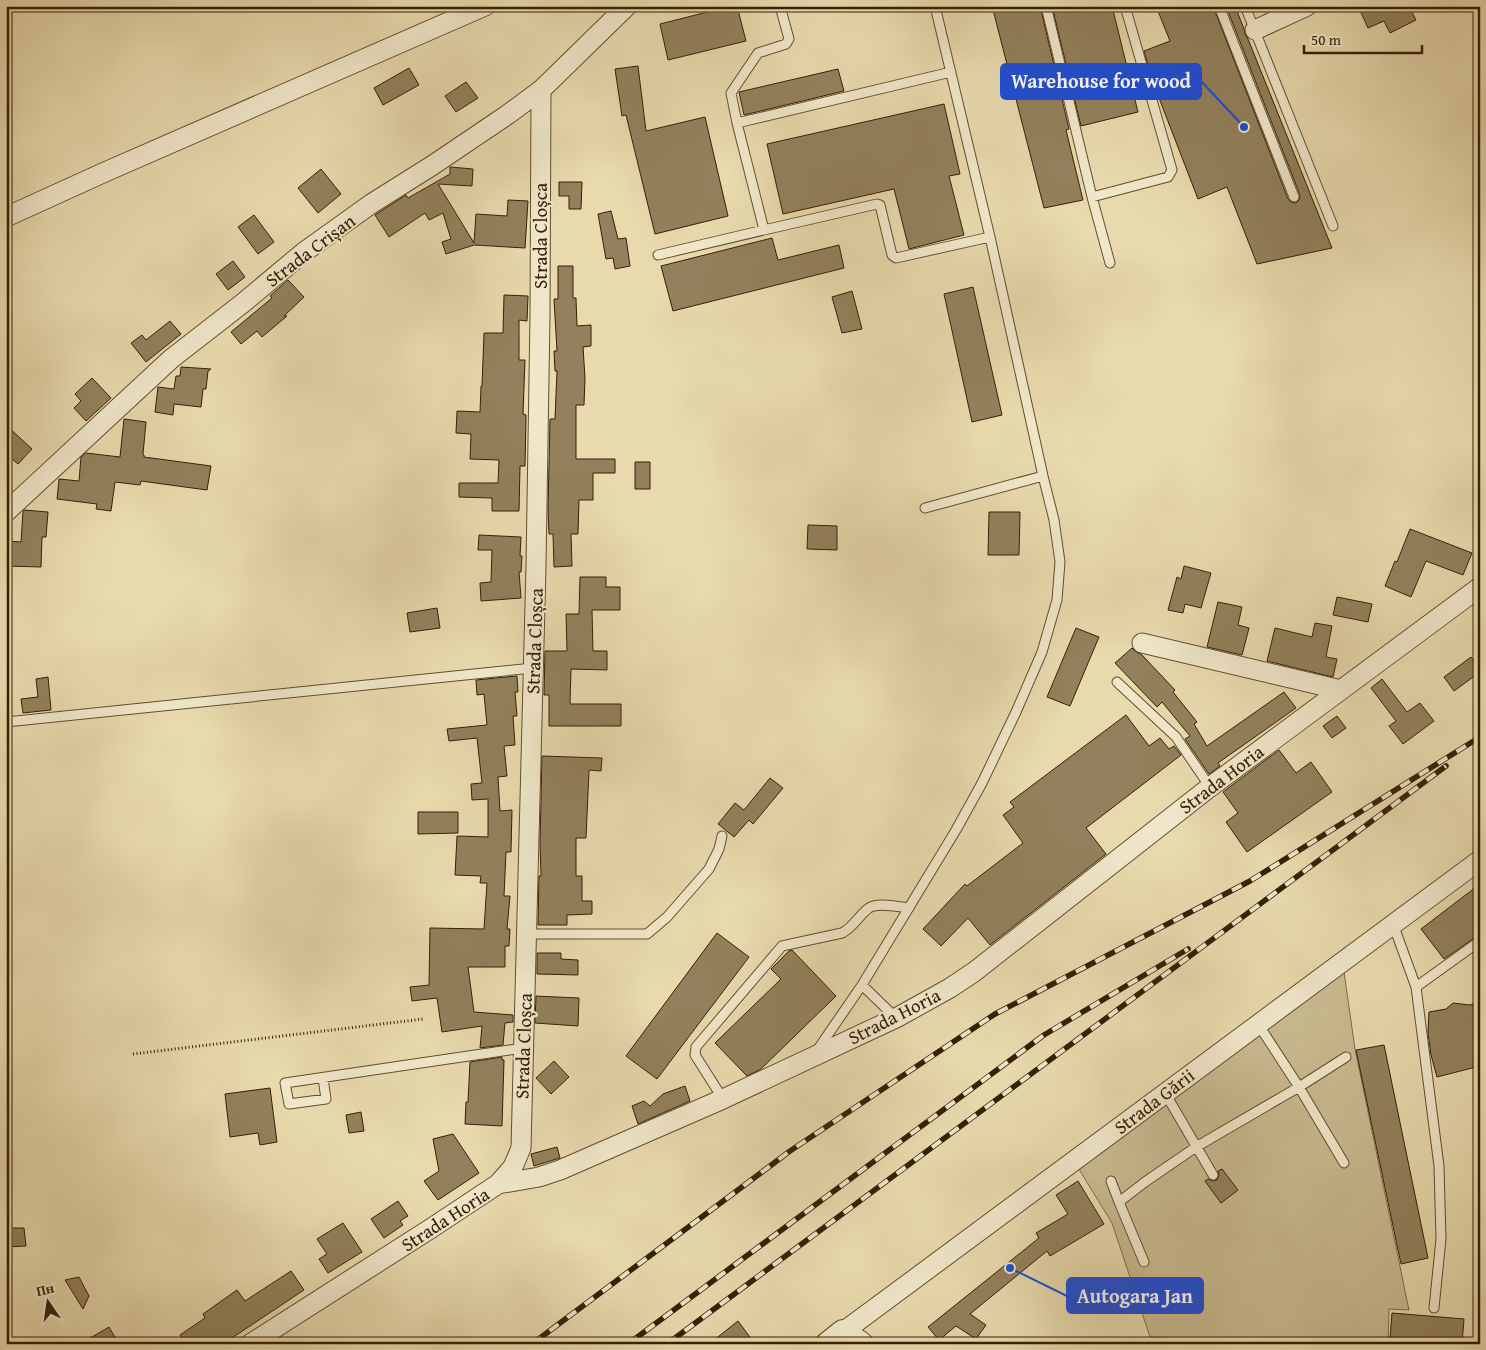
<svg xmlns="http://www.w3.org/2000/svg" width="1486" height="1350" font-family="'Gentium Book Plus',serif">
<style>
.green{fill:#c9ba90;stroke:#7e6d4a}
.building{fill:#92815c;stroke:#342004}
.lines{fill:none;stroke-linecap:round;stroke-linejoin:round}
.service-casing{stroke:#614e2e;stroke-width:11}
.minor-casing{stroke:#614e2e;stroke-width:21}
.tertiary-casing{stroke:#614e2e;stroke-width:26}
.path{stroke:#342004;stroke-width:3;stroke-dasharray:1 2.5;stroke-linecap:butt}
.service{stroke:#f0e7ca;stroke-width:9}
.minor{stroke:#f0e7ca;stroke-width:19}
.tertiary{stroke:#f0e7ca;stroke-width:24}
.rail-casing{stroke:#342004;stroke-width:5.5}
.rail{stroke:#f0e7ca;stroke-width:4;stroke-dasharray:11;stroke-linecap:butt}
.labels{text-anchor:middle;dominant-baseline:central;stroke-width:4;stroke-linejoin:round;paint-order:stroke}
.street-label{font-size:19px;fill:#342004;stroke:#f0e7ca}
.leader{fill:none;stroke:#1d4ed8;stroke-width:2}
.callout-dot{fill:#1d4ed8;stroke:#f0e7ca;stroke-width:2}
.callout{fill:#1d4ed8;stroke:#1d4ed8;stroke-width:2}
.callout-label{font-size:20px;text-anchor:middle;font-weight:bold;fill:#fff}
</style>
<rect width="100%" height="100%" fill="#e8daad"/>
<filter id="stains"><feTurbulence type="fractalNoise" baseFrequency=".004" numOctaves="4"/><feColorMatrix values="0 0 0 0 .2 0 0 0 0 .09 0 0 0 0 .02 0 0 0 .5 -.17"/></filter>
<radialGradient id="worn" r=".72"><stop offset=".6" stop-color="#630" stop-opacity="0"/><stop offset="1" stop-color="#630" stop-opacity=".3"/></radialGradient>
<!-- green -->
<path class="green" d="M1344,972L1355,1049L1409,1310L1389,1309L1388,1344H1258L1150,1337L1112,1223L1077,1166Z"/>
<!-- building -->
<path class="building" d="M731,6H737L746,41L668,60L660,24Z
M992,6H1040L1069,129L1066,130L1083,200L1044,208Z
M1052,6H1112L1138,112L1081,126Z
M1156,6H1213L1288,199L1291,202L1296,203L1299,200L1300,195L1226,6H1235L1244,29L1245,34L1248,39L1332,248L1257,264L1227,187L1198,199L1154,85L1144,51L1170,41Z
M1358,6H1409L1416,20L1390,33L1384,21L1368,28Z
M638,66L646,131L705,117L728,216L655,234L626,115L622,116L615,69Z
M409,68L419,85L383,105L374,88Z
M838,69L844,91L744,115L739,92Z
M466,82L478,98L456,112L445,96Z
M944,104L960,174L949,176L964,235L909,249L894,189L783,214L767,144Z
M450,167L473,169L472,186L438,184L474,243L476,214L507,216L508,200L528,201L525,248L474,245L446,254L442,242L451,239L443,213L429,220L425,213L389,237L375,215L406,195L408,198L450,174Z
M321,169L341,194L318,213L298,188Z
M559,182H582L581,209H569V196H559Z
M611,211L618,239L626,238L630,266L615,269L613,258L606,259L598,214Z
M254,215L274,242L258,254L238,227Z
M772,238L778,260L839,245L844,268L673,311L661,266Z
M233,261L245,277L228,290L216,274Z
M558,266H573V298H576L577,326L591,325V346L583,347L585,378L584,405H576V459H615V473H593V500H579L578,534H571L572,566L554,567L553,534H549L548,511L550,419H555L557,371H555L554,351H557L554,299H558Z
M288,280L304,297L284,316H287L262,337L257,331L241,344L231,332L272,298L270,296Z
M973,287L1002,415L972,422L944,294Z
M852,291L862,329L842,333L832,297Z
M504,295L528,296L527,321L519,320V360H525L523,414L526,415V419L525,466H520L519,511H492V498L459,497V483H498L499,460L470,459L471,434L456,433L457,411L480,412L481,386H482L484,333H503Z
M170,321L181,334L146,362L131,343L142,335L146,340Z
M181,367L211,369L208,371L206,389H203L201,407L174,404L173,415L155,412L158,387L174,389L176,376H180Z
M92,378L111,398L86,421L74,408L81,401L75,394Z
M124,419L146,422L143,454L144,455V457L211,466L207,490L141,481L140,485L115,482L111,511L96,509L97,504L57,499L59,479L79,481L81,457L86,453L120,457Z
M6,425L32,449L18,464L6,454Z
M635,462H650V489H635Z
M24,510L48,512L46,537H42L41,567L6,566V541L21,542L23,512Z
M989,512H1020L1019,555H988Z
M808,525L837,526V550L807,549Z
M1410,529L1472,553L1463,575L1426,561L1411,597L1385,586L1395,561L1397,562Z
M479,535L521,537L520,556H522L521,572H519L521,598L481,601L480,583L491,582L492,550H478Z
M1184,566L1211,573L1201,608L1185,604L1183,613L1168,610L1177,577L1181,579Z
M580,577H606V587H620V610H592L593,651H607V670L571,669L570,704H621V726H549V695H544L545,651H567L566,614H579Z
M1337,597L1372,604L1368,622L1333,615Z
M1218,602L1242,607L1238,625L1249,628L1242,655L1207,647Z
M437,608L440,628L410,632L407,613Z
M1315,623L1332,626L1326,657L1337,659L1333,677L1267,661L1275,628L1312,637Z
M1076,628L1099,637L1070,706L1047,697Z
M1132,648L1135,651L1142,655L1175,690L1173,692L1197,722L1194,724L1207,746L1284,692L1296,708L1218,763L1220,766L1209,774L1185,739L1190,736L1162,702L1157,707L1115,663Z
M1471,657L1480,668V672L1454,691L1444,677Z
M517,676L518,692H515L517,716H513L515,745L504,746L507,776L498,777L500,811L512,810L511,852H506L504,896H510L507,929H510L509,946H505V967H468L474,1012L513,1015V1022L505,1023L503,1045L480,1048L482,1026L442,1032L437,998L412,1001L410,987L429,985L430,928L484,929L487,883H480L481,876L455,875L457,836L488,837V799L472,800L471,784L482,783L477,738L449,741L447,729L487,725L484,694L477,695L476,680Z
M48,677L51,710L23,713L21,699L38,697L36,679Z
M1382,679L1407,712L1420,703L1434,721L1403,744L1389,726L1396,721L1371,688Z
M1126,715L1149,746L1160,738L1169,749L1174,746L1181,755L1086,828L1106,854L990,945L968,918L941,946L923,929L965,884L967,886L1023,843L1003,815L1014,807L1010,802Z
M1337,716L1346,728L1332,738L1323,726Z
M1279,750L1296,773L1311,762L1332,792L1247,852L1226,822L1238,813L1223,792Z
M542,756L602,758L601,771L589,770L586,838H576V876H582V901H592V914L567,915V925H538L539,876H541L540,844Z
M770,778L783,788L753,824L749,820L734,837L718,824L735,803L744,810Z
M418,812H458V833L418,834Z
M1480,884V934L1444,959L1421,929Z
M717,933L749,957L657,1079L626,1056Z
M792,950L836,996L761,1069L747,1076L715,1043L781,979L771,969L789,951Z
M537,953H561V959L578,960V975L537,974Z
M536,996L579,998L578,1026L535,1023Z
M1480,1002V1066L1437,1077L1431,1055L1428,1033L1429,1012L1446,1009L1453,1003L1470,1005Z
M1384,1045L1428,1258L1401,1264L1356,1050Z
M502,1057V1060H504L502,1126L465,1124L466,1102H468L470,1062Z
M554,1061L569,1077L551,1094L536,1078Z
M685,1086L690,1101L638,1124L632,1106L644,1101L650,1106L663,1094Z
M270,1088L277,1142L260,1145L258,1133L230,1137L225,1094Z
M361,1112L364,1131L349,1133L346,1115Z
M453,1134L479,1173L438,1200L424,1181L439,1171L433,1139Z
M557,1147L560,1158L534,1166L531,1154Z
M1222,1169L1238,1190L1221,1203L1205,1181L1208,1179L1213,1181L1217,1180L1219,1175L1218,1171Z
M1078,1181L1104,1224L1050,1256L1047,1251L970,1314L986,1325L976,1339L956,1326L939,1340L928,1327L1039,1238L1036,1233L1068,1214L1056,1195Z
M398,1201L408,1216L400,1221L403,1225L384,1238L371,1219Z
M343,1223L362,1252L328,1273L319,1259L327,1254L317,1239Z
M6,1228H24L26,1246L6,1247Z
M291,1271L304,1290L223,1344H186L180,1335L205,1318L203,1314L237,1290L245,1301Z
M79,1277L89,1296L83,1309L65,1280Z
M1392,1313L1464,1319L1462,1344L1390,1338Z
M738,1321L755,1344H709Z
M109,1327L119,1344H80Z"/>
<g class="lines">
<!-- service casing -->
<g class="service-casing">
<path id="service" d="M1046,6L1092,197L1110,263
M1219,6L1294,197
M1245,6L1333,226
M737,123L731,93L758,53L786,44L789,39L780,6
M1092,197L1168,177L1172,170L1125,6
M764,230L877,204L880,205L892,255L896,258L990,237
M658,255L764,230L737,123L951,72
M925,508L1043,476
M1117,682L1176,737L1210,787
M6,722L533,668
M1393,924L1416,987L1439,1166L1441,1239L1434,1308
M526,934H647L667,917L709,869L719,849L722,836
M862,985L896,1018
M1416,987L1480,941
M1258,1024L1299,1087L1346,1057
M816,1052L862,985L956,830L982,783L1016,712L1042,652L1057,600L1060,562L1054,520L1043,476L990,237L935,6
M323,1078L326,1099L289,1104L285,1083L523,1048
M1165,1093L1213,1175
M723,1099L695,1055L696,1047L782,946L842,933C854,927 859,915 869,908C877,902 899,907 909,908
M1111,1181L1119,1202
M1144,1262L1119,1202L1145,1182L1196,1147L1299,1087L1344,1163"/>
</g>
<!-- minor casing -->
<g class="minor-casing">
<path id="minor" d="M1255,30L1307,6
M6,217L105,172L485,6
M6,512L171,359L243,303L304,252L371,204L433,165L507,115L541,90L627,6
M1142,643L1341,690
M498,1184L513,1167L521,1148L536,566L540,315L541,90
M843,1332L1480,860
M250,1344L430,1229L498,1184L539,1177L560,1170L723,1099L896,1018L950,988L974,972L1210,787L1480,587"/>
</g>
<!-- tertiary casing -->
<g class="tertiary-casing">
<path id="tertiary" d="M828,1344L843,1332L861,1344"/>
</g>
<!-- path -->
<path class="path" d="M133,1054L423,1019"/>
<!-- service -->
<use href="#service" class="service"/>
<!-- minor -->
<use href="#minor" class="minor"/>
<!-- tertiary -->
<use href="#tertiary" class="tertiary"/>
<!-- rail casing -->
<g class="rail-casing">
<path id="rail" d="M532,1344L790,1151L995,1014L1250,881L1480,737
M628,1344L1044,1035L1188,949
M667,1344L1446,766"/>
</g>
<!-- rail -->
<use href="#rail" class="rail"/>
</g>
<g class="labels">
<!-- street labels -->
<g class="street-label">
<text transform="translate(540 236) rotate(-90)">Strada Cloșca</text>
<text transform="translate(310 250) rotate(-37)">Strada Crișan</text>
<text transform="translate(534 641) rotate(-88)">Strada Cloșca</text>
<text transform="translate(1221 779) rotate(-37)">Strada Horia</text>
<text transform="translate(894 1016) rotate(-27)">Strada Horia</text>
<text transform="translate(523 1046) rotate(-88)">Strada Cloșca</text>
<text transform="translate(1154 1101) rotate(-37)">Strada Gării</text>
<text transform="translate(445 1219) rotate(-33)">Strada Horia</text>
</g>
</g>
<!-- callouts -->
<path class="leader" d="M1244 127L1201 81M1010 1268L1067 1296"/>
<g class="callout-dot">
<circle cx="1244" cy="127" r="5"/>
<circle cx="1010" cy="1268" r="5"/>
</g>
<g class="callout">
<rect x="1001" y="64" width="200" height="35" rx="5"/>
<rect x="1067" y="1278" width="136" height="35" rx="5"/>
</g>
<g class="callout-label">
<text x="1101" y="88">Warehouse for wood</text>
<text x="1135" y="1303">Autogara Jan</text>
</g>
<!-- margin -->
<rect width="1486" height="1350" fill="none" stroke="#e8daad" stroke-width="25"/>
<rect x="8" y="8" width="1471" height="1335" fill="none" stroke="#342004" stroke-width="2.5"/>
<rect x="12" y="12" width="1461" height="1325" fill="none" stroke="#342004"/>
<!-- north arrow -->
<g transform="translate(48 1302) rotate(347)" stroke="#f0e7ca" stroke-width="4" paint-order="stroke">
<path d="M0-4L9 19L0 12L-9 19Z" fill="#342004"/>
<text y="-8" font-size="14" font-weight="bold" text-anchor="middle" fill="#342004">Пн</text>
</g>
<!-- scale -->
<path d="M1304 45v8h118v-8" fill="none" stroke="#342004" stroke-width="2.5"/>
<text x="1311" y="45" font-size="15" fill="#342004" stroke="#f0e7ca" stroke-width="4" paint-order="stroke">50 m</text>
<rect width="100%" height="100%" filter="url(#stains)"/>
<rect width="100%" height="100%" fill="url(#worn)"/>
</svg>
